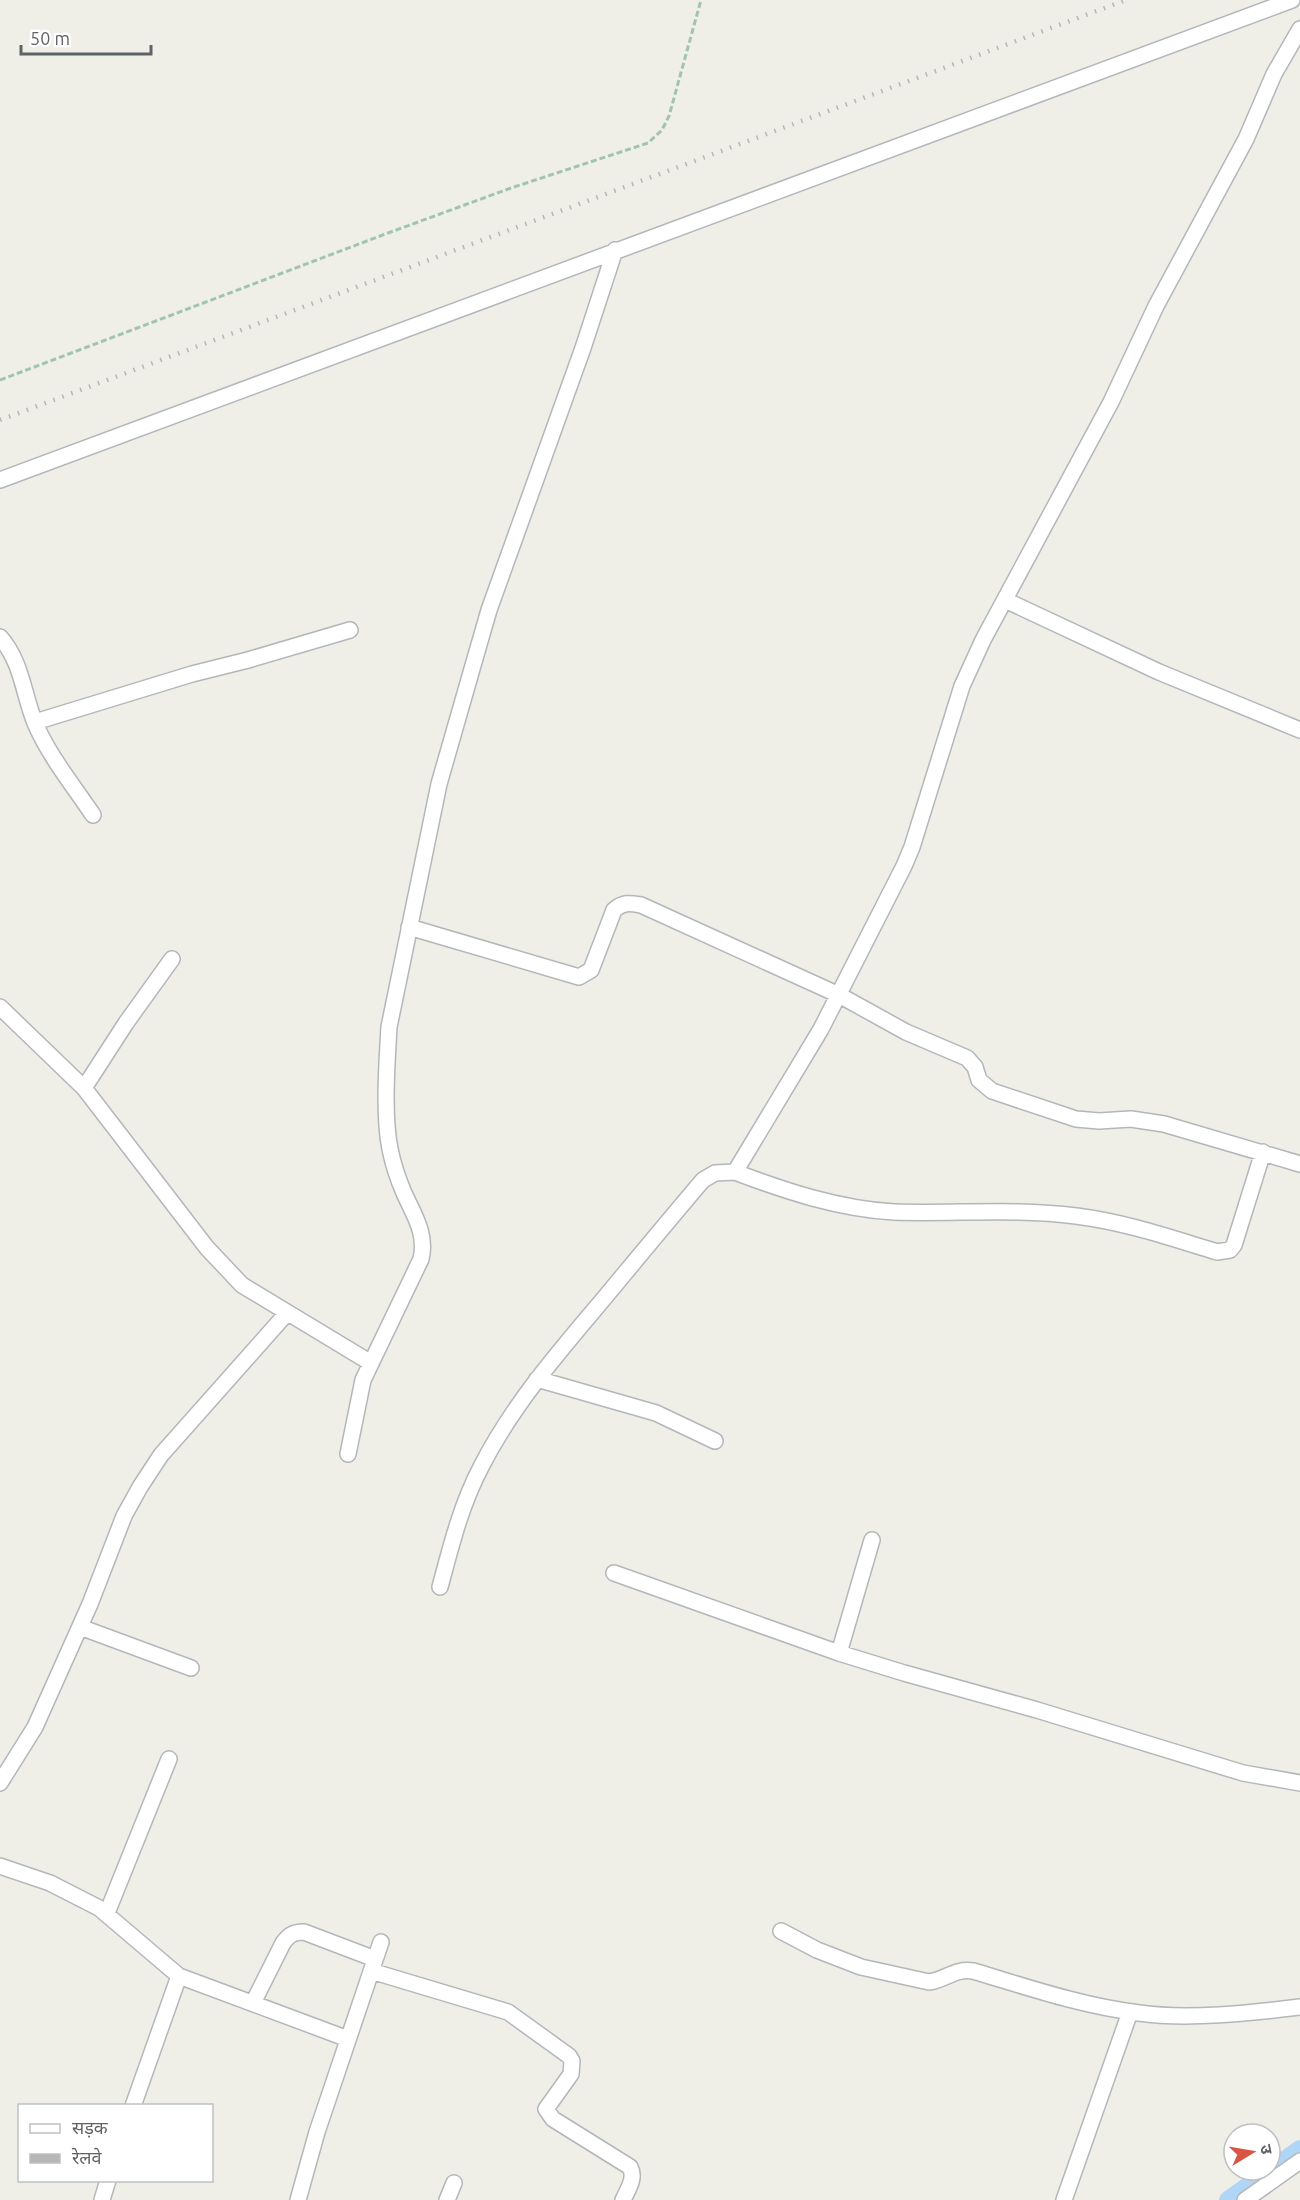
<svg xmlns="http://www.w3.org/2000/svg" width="1300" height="2200" font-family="Ubuntu,'Noto Sans Devanagari',sans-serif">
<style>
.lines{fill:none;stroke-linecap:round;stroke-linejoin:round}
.canal{stroke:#b0d6f7;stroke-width:18}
.minor-casing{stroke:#b4b7ba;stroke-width:18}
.path{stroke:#a0c5ac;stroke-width:3;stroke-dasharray:6 3;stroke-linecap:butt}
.minor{stroke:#fff;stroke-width:15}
.rail{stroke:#b5b6b6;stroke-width:4.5;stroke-dasharray:1.5 8;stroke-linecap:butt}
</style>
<rect width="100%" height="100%" fill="#efeee7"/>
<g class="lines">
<!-- canal -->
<path class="canal" d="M1228,2200L1300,2149"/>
<!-- minor casing -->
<g class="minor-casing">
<path id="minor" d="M0,480L1292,0
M1005,600L1159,672L1300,730
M0,637C22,662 23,693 35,723C49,756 73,785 93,815
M35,722L192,674L248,660L350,630
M409,927L579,977L591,970L614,910C623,902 629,903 641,905L839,995L906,1032L967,1058L975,1067L979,1080L992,1091L1076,1119L1099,1121L1131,1119L1164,1124L1300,1164
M0,1007L84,1088L207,1248L242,1285L371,1363
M84,1088L126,1023L172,959
M735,1172C785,1191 839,1209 894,1212C954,1214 1016,1208 1076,1216C1125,1222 1171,1238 1217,1252L1230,1250L1234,1245L1263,1152
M537,1379L656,1413L715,1441
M348,1454L363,1380L421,1259C427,1234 414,1215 404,1193C398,1179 393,1164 390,1149C383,1114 387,1063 389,1027L439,784L474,662L489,610L583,348L615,250
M614,1573L839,1653L904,1673L1037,1710L1243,1773L1300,1783
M440,1587C451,1546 461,1505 481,1467C512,1406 557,1354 601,1302C635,1261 669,1220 703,1180L715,1173L735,1172L821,1029L904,866L912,847L962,686L983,640L1111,402L1156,306L1246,139L1274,74L1300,29
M80,1627L191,1668
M839,1653L872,1540
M0,1783L35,1727L90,1604L124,1516L140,1487L161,1455L287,1313
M0,1866L50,1883L99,1908L179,1976L348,2039
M107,1913L169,1759
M781,1931L817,1950L861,1967L929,1982C945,1980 955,1968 973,1971C1027,1987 1082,2006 1139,2013C1187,2020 1251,2013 1300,2007
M371,1971L508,2012L569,2056L572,2061L571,2074L546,2109L553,2119L630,2167C636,2178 628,2189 623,2200
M253,2003L283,1943C289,1935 293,1932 304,1932L375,1959
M133,2106L179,1976
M102,2200L108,2180
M298,2200L317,2132L381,1942
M447,2200L454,2183
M1064,2200L1130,2012
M1245,2200L1300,2161"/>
</g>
<!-- path -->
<path class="path" d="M0,380L388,233L511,188L648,143L662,130L669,116L701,0"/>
<!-- minor -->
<use href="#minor" class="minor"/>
<!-- rail -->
<path class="rail" d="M0,420L1126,0"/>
</g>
<!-- legend -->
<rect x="18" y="2104" width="195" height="78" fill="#ffffff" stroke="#bfc0c2" stroke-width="1.5"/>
<rect x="30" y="2124" width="30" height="9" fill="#ffffff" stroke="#bfc0c2" stroke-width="1.5"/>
<text x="72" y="2134" font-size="18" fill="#5f6266">सड़क</text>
<rect x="30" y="2154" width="30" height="9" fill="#b5b6b6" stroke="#bfc0c2" stroke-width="1.5"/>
<text x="72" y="2164" font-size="18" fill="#5f6266">रेलवे</text>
<!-- north arrow -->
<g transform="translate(1252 2152) rotate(79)"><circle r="28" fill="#ffffff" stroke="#bfc0c2" stroke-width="1.5"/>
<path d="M0-4.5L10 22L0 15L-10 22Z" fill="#d95444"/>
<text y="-9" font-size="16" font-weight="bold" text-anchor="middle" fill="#5f6266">उ</text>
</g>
<!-- scale -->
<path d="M21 45v9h130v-9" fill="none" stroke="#5f6266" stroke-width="3"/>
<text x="30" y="45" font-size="18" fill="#5f6266" stroke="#ffffff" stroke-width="4.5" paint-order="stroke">50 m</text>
</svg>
